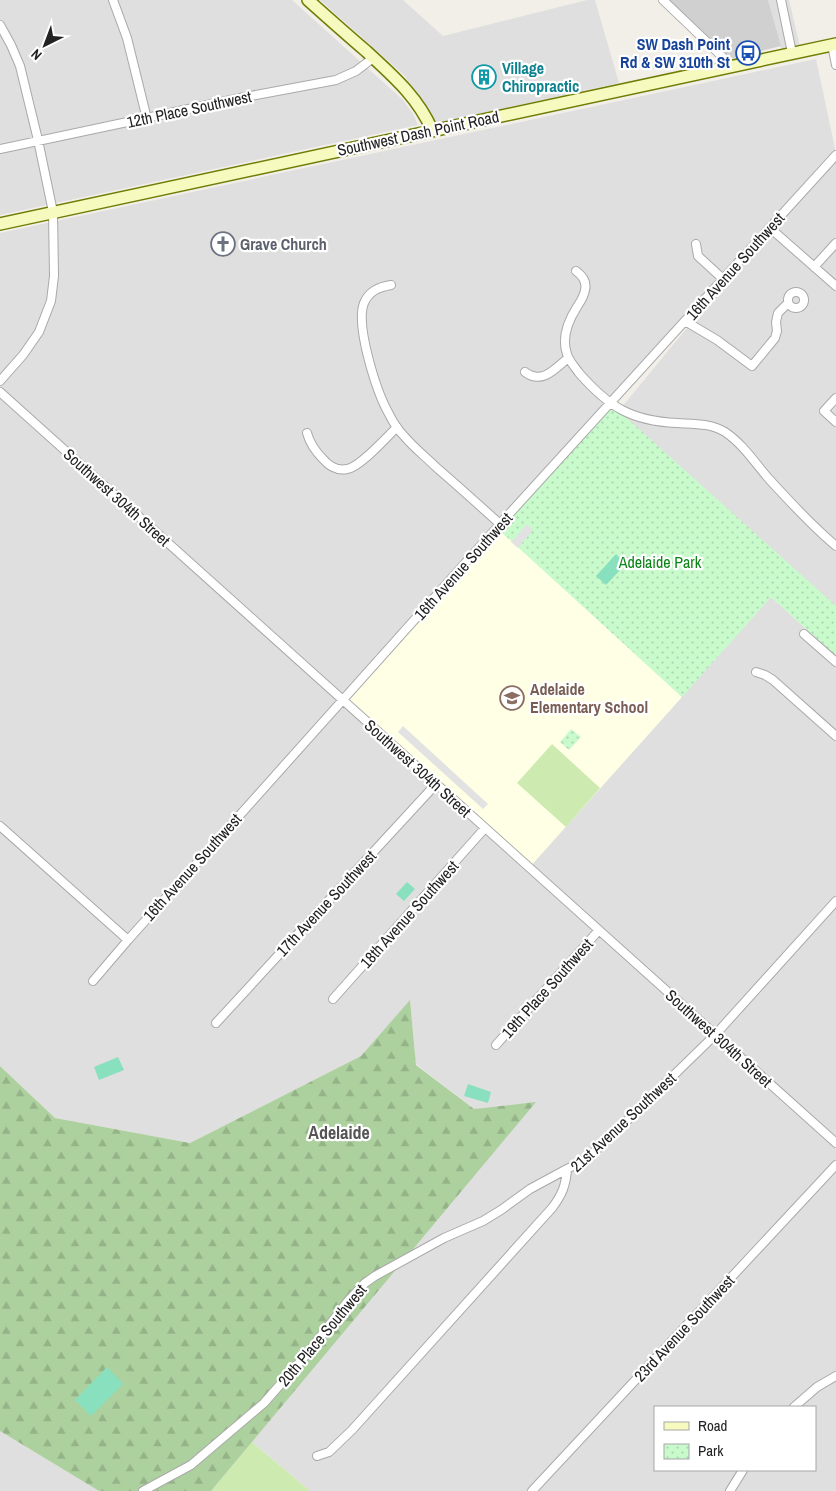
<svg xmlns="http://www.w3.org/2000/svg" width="836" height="1491" font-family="'Archivo Narrow',sans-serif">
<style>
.residential{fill:#e0dfdf;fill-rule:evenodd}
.education{fill:#ffffe5}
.religious{fill:#d0d0d0}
.grass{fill:#cdebb0}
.forest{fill:url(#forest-firs)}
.park{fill:url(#park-dots)}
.pitch{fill:#88e0be}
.parking{fill:#e2e2e2}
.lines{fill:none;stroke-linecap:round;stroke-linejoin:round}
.street-casing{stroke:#a9a9a9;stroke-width:10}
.secondary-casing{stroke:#707d05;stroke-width:14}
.street{stroke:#fff;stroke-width:8}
.secondary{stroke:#f7fabf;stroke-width:11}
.labels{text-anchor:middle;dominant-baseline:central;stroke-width:4.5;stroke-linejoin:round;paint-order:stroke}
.transit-label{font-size:16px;font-weight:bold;fill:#164399;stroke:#fff;text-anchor:end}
.culture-label{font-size:16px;font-weight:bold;fill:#0d838f;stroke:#fff;text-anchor:start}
.street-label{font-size:16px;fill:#222;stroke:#fff}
.worship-label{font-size:16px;font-weight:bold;fill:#5b616d;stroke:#fff;text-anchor:start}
.park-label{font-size:16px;fill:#0c8416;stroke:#fff}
.education-label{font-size:16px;font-weight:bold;fill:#785e54;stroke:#fff;text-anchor:start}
.neighbourhood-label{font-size:18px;font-weight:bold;fill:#555;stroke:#fff}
</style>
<defs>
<pattern id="forest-firs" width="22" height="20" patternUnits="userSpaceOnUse" patternTransform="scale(1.25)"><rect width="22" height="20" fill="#add19e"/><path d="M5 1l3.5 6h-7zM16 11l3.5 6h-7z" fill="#95b388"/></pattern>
<pattern id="park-dots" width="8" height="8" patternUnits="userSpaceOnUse" patternTransform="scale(1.25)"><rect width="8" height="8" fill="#c8facc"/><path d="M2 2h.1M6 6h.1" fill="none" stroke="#acd6af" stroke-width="1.8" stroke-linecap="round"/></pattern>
</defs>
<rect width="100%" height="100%" fill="#f2efe9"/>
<!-- residential -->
<path class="residential" d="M0,0H292L403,100L413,114L418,125L0,215Z
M320,0H403L443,36L587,0H595L619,83L437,123L404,75Z
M768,0H789L801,51L783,55Z
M816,59L836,153V620L612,419L761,238L342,700L529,867L771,597L836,656V1491H310L238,1430L535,1103L474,1109L416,1064L410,1001L361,1056L190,1143L55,1118L0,1066V233ZM655,1407H815V1470H655Z
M0,1431L99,1491H0Z"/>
<!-- education -->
<path class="education" d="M497,528L682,697L529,868L342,700Z"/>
<!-- religious -->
<path class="religious" d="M667,0H768L781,46L729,59Z"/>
<!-- grass -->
<path class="grass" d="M552,744L600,788L566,827L517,783Z
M252,1442L310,1491H211Z"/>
<!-- forest -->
<path class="forest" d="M410,1000L416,1065L474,1109L536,1102L211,1491H99L0,1431V1066L55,1118L190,1143L361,1056Z"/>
<!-- park -->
<path class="park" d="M610,403L836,606V656L771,597L682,697L497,528Z
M571,729L581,737L569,750L560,742Z"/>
<!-- pitch -->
<path class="pitch" d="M616,554L626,564L606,585L596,576Z
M407,882L415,889L404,901L396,894Z
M118,1057L124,1070L99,1080L94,1067Z
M468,1084L491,1092L488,1103L464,1096Z
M107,1367L123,1384L91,1416L75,1400Z"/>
<!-- parking -->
<path class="parking" d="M527,524L533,530L518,548L511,542Z
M403,726L488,804L483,809L398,732Z"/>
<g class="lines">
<!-- street casing -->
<g class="street-casing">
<path id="street" d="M113,0L127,38L147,119
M663,0L731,65
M781,0L792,53
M0,25L11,45L20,66L38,140L53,212L54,276L51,301L39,332L23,355L0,381
M832,45L836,65
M0,149L245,97L336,80L356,71L373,58
M770,228L836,286
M696,244L698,256L723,279
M814,267L836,243
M576,271C583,276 587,282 585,290C584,297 580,302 577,307C568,321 561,337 567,354C569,361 575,367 579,373C609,407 631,421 677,423C693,424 711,423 725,432C743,444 755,463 769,479C790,502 812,526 836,546
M391,285C379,287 369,291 364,303C355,326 377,393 389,414C393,422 398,430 404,436C414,448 426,457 437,468C458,486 479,505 500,524
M788 300a8 8 0 1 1 16 0a8 8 0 1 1-16 0Z
M685,321L717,340L752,366L775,338L777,331L776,322L778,313L788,303
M525,372C542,385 555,369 568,358
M0,392L836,1143
M836,398L824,411L836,422
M307,433C310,444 315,451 323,459C329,466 337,471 347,469C360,467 386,438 397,427
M804,634L836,662
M756,672L765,675L773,680L836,736
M0,826L128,940
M93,981L128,940L510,513L836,155
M333,999L485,828
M216,1023L436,784
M496,1045L599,930
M794,1407L817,1387L836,1376
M317,1456L329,1452L352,1430L552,1208C562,1195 566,1185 567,1169L581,1162L601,1146L715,1035L836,901
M143,1491L191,1465L264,1403L306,1355L348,1301L365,1283L375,1276L444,1238L483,1221L501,1210L530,1189L567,1169
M532,1491L836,1165
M730,1491L743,1470"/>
</g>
<!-- secondary casing -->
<g class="secondary-casing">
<path id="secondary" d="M308,0C327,17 346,34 366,51C392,75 418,97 432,130
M0,224L836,44"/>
</g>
<!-- street -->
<use href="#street" class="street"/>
<!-- secondary -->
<use href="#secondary" class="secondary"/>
</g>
<!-- icons -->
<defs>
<g id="bus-ring" transform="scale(1.25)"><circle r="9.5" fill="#fff" stroke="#1a4fb4" stroke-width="1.5"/><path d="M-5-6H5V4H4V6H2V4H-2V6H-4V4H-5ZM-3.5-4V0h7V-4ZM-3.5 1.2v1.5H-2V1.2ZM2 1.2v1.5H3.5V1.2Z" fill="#1a4fb4"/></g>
<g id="building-ring" transform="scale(1.25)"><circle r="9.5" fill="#fff" stroke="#0f9aa8" stroke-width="1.5"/><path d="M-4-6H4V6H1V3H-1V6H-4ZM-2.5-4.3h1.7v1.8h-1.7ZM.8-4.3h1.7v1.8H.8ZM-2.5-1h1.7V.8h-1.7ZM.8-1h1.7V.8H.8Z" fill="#0f9aa8"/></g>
<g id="church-ring" transform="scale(1.25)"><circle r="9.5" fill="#fff" stroke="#6b7280" stroke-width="1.5"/><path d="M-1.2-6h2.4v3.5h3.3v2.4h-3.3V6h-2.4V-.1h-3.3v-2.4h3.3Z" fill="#6b7280"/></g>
<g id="school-ring" transform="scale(1.25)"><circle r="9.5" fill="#fff" stroke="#8d6e63" stroke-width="1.5"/><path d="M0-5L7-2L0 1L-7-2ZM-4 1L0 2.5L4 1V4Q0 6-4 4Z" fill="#8d6e63"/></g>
</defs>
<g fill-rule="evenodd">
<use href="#bus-ring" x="748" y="53"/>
<use href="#building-ring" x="484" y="77"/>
<use href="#church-ring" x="223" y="244"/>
<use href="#school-ring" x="512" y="698"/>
</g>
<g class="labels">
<!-- transit labels -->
<g class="transit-label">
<text x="730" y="44">SW Dash Point<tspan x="730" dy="18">Rd &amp; SW 310th St</tspan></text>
</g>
<!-- culture labels -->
<g class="culture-label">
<text x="502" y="68">Village<tspan x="502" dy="18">Chiropractic</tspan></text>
</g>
<!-- street labels -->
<g class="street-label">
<text transform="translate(189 109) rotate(-12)">12th Place Southwest</text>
<text transform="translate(418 133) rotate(-12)">Southwest Dash Point Road</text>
<text transform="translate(735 266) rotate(-48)">16th Avenue Southwest</text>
<text transform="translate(117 497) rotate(42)">Southwest 304th Street</text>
<text transform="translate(463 566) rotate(-48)">16th Avenue Southwest</text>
<text transform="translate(418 768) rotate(42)">Southwest 304th Street</text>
<text transform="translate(192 867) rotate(-48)">16th Avenue Southwest</text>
<text transform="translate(326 903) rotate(-47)">17th Avenue Southwest</text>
<text transform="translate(409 914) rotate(-48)">18th Avenue Southwest</text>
<text transform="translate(547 988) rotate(-48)">19th Place Southwest</text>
<text transform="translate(719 1038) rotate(42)">Southwest 304th Street</text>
<text transform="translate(623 1122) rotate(-43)">21st Avenue Southwest</text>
<text transform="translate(684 1328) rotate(-47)">23rd Avenue Southwest</text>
<text transform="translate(322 1335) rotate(-50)">20th Place Southwest</text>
</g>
<!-- worship labels -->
<g class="worship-label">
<text x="240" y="244">Grave Church</text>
</g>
<!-- park labels -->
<g class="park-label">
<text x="660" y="562">Adelaide Park</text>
</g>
<!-- education labels -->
<g class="education-label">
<text x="530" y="689">Adelaide<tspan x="530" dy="18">Elementary School</tspan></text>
</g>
<!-- neighbourhood labels -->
<g class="neighbourhood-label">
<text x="339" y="1132">Adelaide</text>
</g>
</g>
<!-- legend -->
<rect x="654" y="1406" width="162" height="65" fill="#ffffff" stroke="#a7a7a7"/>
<rect x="664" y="1422" width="25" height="8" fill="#f7fabf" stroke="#a7a7a7"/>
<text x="698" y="1431" font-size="15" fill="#222222">Road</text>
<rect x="664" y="1444" width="25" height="15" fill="url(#park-dots)" stroke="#a7a7a7"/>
<text x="698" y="1456" font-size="15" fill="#222222">Park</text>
<!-- north arrow -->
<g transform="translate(45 45) rotate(222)" stroke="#ffffff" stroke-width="4" paint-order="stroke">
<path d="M0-4L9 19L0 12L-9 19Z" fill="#222222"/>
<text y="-8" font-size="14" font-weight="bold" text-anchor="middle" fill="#222222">N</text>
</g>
</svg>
